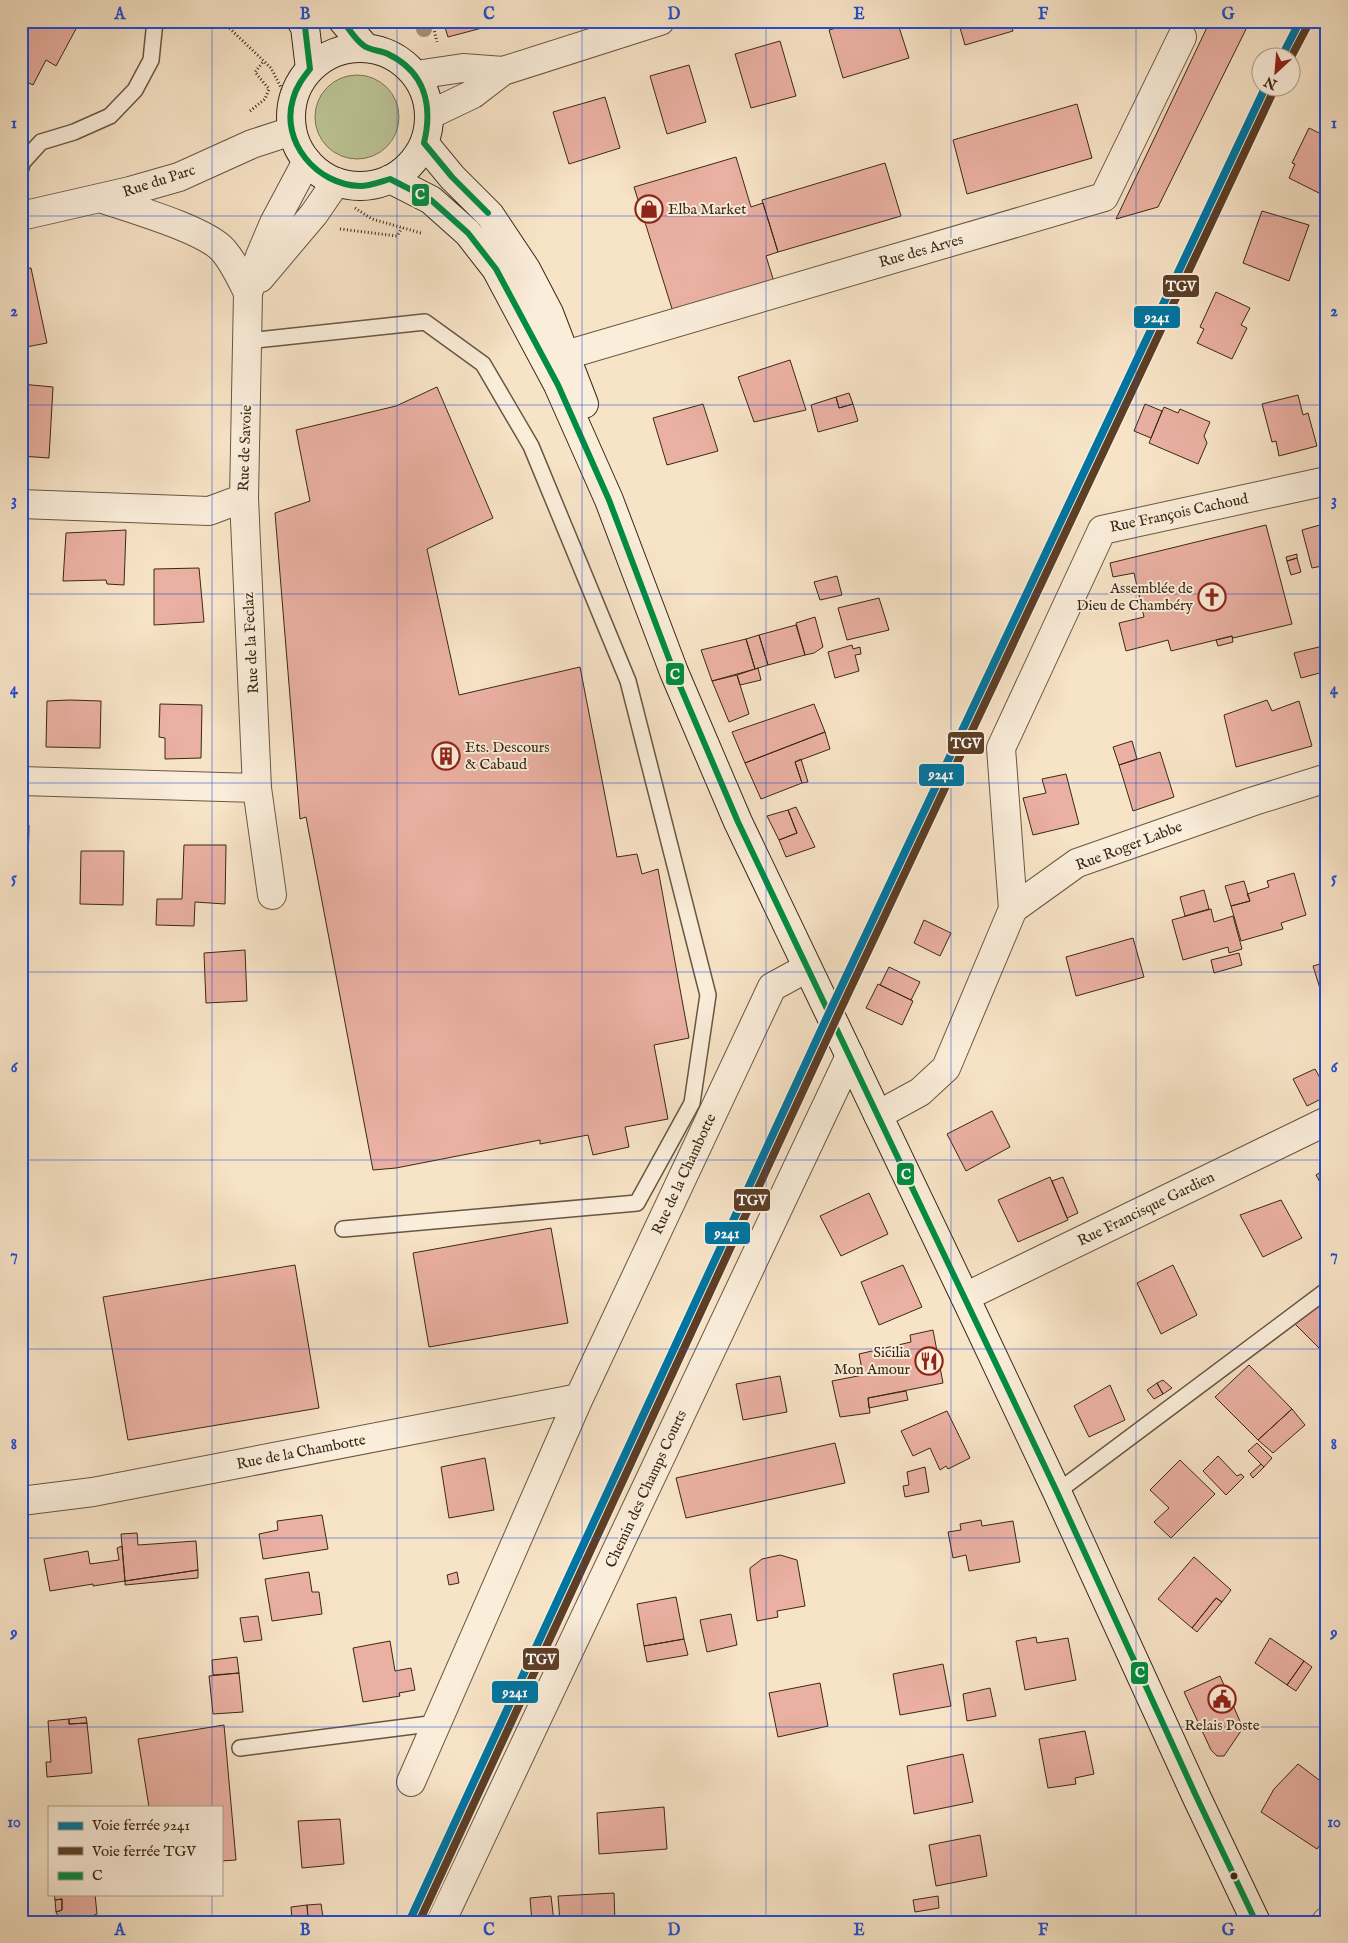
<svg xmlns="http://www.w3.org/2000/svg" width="1348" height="1943" font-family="'IM FELL English',serif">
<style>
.garden{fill:#bcc496;stroke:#7b7656}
.building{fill:#eab0a2;stroke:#3a2817}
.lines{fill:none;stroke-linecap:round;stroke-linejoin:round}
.lane-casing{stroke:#695743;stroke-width:18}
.street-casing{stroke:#695743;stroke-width:30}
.secondary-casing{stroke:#3a2817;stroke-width:30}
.path{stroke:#3a2817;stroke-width:3;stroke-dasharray:1 2.5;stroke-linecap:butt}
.lane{stroke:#faedda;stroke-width:15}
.street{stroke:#faedda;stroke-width:28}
.secondary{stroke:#faedda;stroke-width:28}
.bus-1-casing{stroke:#faedda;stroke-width:10}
.bus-1{stroke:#008d3f;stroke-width:6}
.rail-1-casing{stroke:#faedda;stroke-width:11}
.rail-2-casing{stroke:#faedda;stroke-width:11}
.rail-1{stroke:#0075a1;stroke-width:8}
.rail-2{stroke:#5c3e26;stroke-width:8}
.tree{fill:#a19277}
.grid{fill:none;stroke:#1d4ed8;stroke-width:1;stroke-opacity:0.55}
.bus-dot{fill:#3a2817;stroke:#faedda;stroke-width:2}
.labels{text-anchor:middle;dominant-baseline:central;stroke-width:4;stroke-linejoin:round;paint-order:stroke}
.street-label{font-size:15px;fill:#3a2817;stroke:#faedda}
.poi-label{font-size:15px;fill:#3a2817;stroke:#faedda;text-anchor:start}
.line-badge{stroke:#faedda;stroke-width:2}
.badge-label{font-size:14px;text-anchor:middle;font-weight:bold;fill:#fff}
.neatline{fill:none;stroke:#1d4ed8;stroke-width:2}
.grid-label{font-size:16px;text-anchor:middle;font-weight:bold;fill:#1d4ed8}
</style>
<rect width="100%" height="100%" fill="#f7e3c6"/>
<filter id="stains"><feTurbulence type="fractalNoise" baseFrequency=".004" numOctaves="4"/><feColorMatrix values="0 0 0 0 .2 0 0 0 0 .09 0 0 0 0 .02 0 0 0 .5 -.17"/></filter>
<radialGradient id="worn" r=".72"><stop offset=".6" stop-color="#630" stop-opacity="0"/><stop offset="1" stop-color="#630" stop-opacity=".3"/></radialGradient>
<!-- garden -->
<path class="garden" d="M315 117a42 42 0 1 1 84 0a42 42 0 1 1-84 0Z"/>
<!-- building -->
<path class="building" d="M21,21H66L77,27L56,66L46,60L33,85L21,79Z
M443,21H501V23L448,37Z
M860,21H897L909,58L843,78L829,30Z
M958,21H1010L1013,31L965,45Z
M1210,21H1250L1158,207L1116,219Z
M780,41L796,96L751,108L735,54Z
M689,65L706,122L667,134L650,76Z
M605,97L620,148L569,164L553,112Z
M1077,104L1092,158L967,194L953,140Z
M1309,128L1327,137V187L1323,195L1289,178L1295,164L1292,163Z
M736,157L751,207L763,203L778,252L766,256L774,282L673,312L634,187Z
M885,163L901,216L778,252L762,200Z
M1262,211L1309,225L1289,281L1243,263Z
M31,268L47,343L21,348V269Z
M1216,292L1250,308L1241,325L1247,328L1232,359L1197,343L1204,329L1200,327Z
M790,360L806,410L754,422L738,377Z
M21,384L53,387L49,458L21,456Z
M437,387L493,518L427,549L459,695L580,667L617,857L637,854L642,874L658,869L689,1038L654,1045L668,1119L625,1127L629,1147L593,1155L588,1135L540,1144V1140L396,1168L373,1170L306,817L300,819L275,513L310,501L296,430L396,406Z
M849,393L853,404L839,408L836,397Z
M1298,395L1303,415L1308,413L1317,446L1279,456L1276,441L1272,442L1262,404Z
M836,397L839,408L853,404L858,421L818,432L811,405Z
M703,404L718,451L667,465L653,418Z
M1145,404L1162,411L1151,438L1134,431Z
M1164,407L1178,413L1180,409L1210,422L1204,436L1207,443L1198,464L1149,443Z
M1327,523V565L1312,568L1302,530Z
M1266,525L1292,624L1233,638L1232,636L1171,651L1168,640L1126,651L1119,623L1144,617L1134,573L1113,577L1110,563Z
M126,530L124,585L107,584L106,580L63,581L66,533Z
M21,539L25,580H21Z
M1297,554V558L1287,561L1286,557Z
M1297,558L1301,572L1291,575L1287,561Z
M1327,565V579L1325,580L1321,566Z
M199,568L204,622L154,625V569Z
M837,576L842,595L820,600L814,582Z
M879,598L889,630L847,640L838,608Z
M815,617L823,647L814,653L805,655L796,623Z
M796,625L805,655L768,665L759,635Z
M759,635L768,665L755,669L746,639Z
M1232,636L1233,642L1218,646L1216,640Z
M746,639L755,669L712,681L701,650Z
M852,645L853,649L860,647L861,654L855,655L859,671L835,678L828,652Z
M1323,646L1327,660V671L1301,678L1294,653Z
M758,668L761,680L740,685L737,675Z
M737,675L749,714L729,722L712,681Z
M70,700L101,701L100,748L46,747L47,701Z
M1267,700L1272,711L1299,701L1312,746L1236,767L1224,715Z
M160,704L202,705L201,758L165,759V738L159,737Z
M814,704L825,732L745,763L732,732Z
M825,732L830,749L795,762L802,783L761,799L745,763Z
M1132,741L1137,759L1119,765L1113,747Z
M1160,752L1174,797L1133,811L1119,765Z
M801,759L808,782L802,783L795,762Z
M1066,774L1079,824L1033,835L1023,798L1046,793L1042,779Z
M796,807L815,847L786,857L779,840L797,833L788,810Z
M788,810L797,833L779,840L767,816Z
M21,825H29L28,867L21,866Z
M184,845H226L225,904L195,902L194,926L156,925L157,899H182Z
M81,851H124L123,905L80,904Z
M1294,873L1306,915L1281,923L1283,929L1241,941L1231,906L1250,901L1247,894L1269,887L1267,881Z
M1244,881L1250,901L1231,906L1225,886Z
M1204,890L1209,909L1185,916L1180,897Z
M1211,909L1214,922L1233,916L1242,949L1229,953L1228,947L1183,960L1172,920Z
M924,920L951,933L940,956L914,943Z
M1133,938L1144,977L1076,996L1066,957Z
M245,950L247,1001L206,1003L204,953Z
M1239,953L1242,965L1214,973L1211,960Z
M1327,962V1011L1313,966Z
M889,967L920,982L911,1000L880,985Z
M878,984L913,1001L902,1025L866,1008Z
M1315,1069L1327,1090V1096L1307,1106L1293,1079Z
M992,1111L1010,1147L966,1171L947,1134Z
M1327,1168V1195L1316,1175Z
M1050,1177L1068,1220L1018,1242L998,1200Z
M1063,1177L1078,1213L1067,1218L1052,1181Z
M869,1193L888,1234L841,1256L820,1216Z
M1281,1200L1302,1238L1263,1257L1240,1215Z
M551,1228L568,1323L429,1347L413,1253Z
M295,1265L319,1408L128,1440L103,1297Z
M903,1265L922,1307L879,1325L861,1282Z
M1173,1265L1197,1315L1161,1334L1137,1283Z
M1327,1294V1356L1295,1324Z
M933,1330L943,1383L868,1398L870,1413L840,1417L832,1381L863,1375L859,1354L911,1342L910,1335Z
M1249,1365L1292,1409L1258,1440L1215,1397Z
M780,1376L787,1412L743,1420L736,1384Z
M1163,1380L1172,1388L1163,1394L1157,1383Z
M1157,1383L1163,1394L1154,1399L1147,1390Z
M1110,1385L1125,1420L1089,1437L1074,1406Z
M906,1391L908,1400L869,1408L868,1398Z
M1292,1409L1305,1425L1273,1453L1258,1440Z
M947,1411L970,1458L948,1469L946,1466L940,1470L930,1448L913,1456L901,1431Z
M835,1443L845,1483L686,1518L676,1478Z
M1257,1443L1272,1458L1264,1467L1248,1451Z
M1218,1456L1237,1476L1241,1474L1244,1477L1226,1495L1203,1471Z
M485,1458L494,1510L449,1518L441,1467Z
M1180,1460L1215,1494L1171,1538L1154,1522L1169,1508L1150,1490Z
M1261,1464L1264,1467L1253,1478L1250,1474Z
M925,1467L929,1492L905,1497L903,1486L909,1485L907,1472Z
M322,1515L328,1549L263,1559L259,1534L278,1530L277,1521Z
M981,1520L982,1526L1013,1521L1020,1562L969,1571L966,1555L953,1558L948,1532L961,1530L960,1524Z
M137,1533L138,1545L196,1541L198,1570L125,1581L121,1534Z
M122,1546L125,1581L93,1586V1584L50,1591L44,1559L88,1551L90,1564L119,1560L117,1548Z
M780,1555L797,1560L805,1606L777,1611L778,1617L757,1621L750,1572V1568L762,1559Z
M1194,1557L1231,1590L1222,1602L1216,1598L1192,1628L1158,1599Z
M198,1570V1578L125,1585V1581Z
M309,1572L312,1592H319L322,1614L272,1621L265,1579Z
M457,1572L459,1583L449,1585L447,1575Z
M676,1597L684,1639L644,1646L637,1604Z
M1216,1598L1222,1602L1197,1632L1192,1628Z
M731,1614L737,1645L707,1652L700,1620Z
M258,1616L262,1640L244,1642L240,1618Z
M1036,1637L1037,1643L1068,1638L1076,1680L1025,1690L1016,1641Z
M1270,1638L1304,1661L1287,1685L1255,1663Z
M684,1639L688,1655L647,1662L644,1646Z
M390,1641L395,1671L411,1668L415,1690L399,1693L400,1696L363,1702L353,1648Z
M237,1657L239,1673L213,1675L212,1660Z
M1304,1661L1312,1667L1296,1691L1287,1685Z
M943,1664L951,1706L900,1715L893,1674Z
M239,1673L243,1712L213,1714L209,1676Z
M1220,1676L1243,1728L1224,1756H1217L1211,1750L1184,1692Z
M820,1683L828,1726L778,1737L769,1693Z
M990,1688L996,1716L967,1721L963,1694Z
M86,1717L87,1723L69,1724V1719Z
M69,1719V1724L87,1723L92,1773L47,1777L46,1762H51L48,1721Z
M224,1725L236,1860L221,1861V1807H149L138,1739Z
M1085,1731L1094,1774L1075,1778L1076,1784L1048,1788L1039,1739Z
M963,1754L973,1802L914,1814L907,1766Z
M1298,1764L1327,1786V1835L1317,1849L1261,1812L1274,1789Z
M664,1807L667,1849L599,1854L597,1813Z
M340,1819L344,1864L302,1868L298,1821Z
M980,1835L987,1876L936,1886L929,1845Z
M614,1893L615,1922H560L558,1896Z
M54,1894H95L97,1914L77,1922H61L56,1912L62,1910V1899L55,1900Z
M551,1896L554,1922H532L530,1898Z
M938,1896L939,1908L915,1912L913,1900Z
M62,1899V1910L56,1912L55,1900Z
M321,1904L323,1917L308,1919L307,1905Z
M307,1905L308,1919L292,1920L291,1907Z"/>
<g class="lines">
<!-- lane casing -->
<g class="lane-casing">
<path id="lane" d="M21,168L22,163L41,142L74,132L110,116L135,90L151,60L155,21
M247,341L425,322L483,364L531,446L628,681L708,995L692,1103L637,1203L343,1229
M1057,1492L1327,1290
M240,1748L437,1723"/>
</g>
<!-- street casing -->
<g class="street-casing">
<path id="street" d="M416,75L463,68L503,71L660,21
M429,115L473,94L503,71
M100,198C129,208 204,229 223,250C234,263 241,278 248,293
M21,216L130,191L179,177L252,144L292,131
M260,278L314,214L336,182
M566,355L1104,197L1182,37
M21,504L209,511L244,498
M21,781L257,788
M272,895L257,788L244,498L248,293L260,256L274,223L307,161
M1013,909L1001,748L1102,530L1327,481
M878,1115L920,1092L946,1068L1013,909L1077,863L1254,801L1327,778
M965,1297L1327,1121
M21,1501L93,1492L579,1398
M411,1782L579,1398L772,987L807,968
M441,1922L850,1056
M1326,1922L1327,1921"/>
</g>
<!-- secondary casing -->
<g class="secondary-casing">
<path id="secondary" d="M301,21L305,27L310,69
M343,21L365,47
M291 117a69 69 0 1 1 138 0a69 69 0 1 1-138 0Z
M424,143L452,177L490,215L526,269L549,313L584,404
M390,179L431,200L468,233L496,269L558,385L609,500L674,672L738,822L965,1297L1057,1492L1197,1798L1256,1922"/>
</g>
<!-- path -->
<path class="path" d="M222,21L271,68L288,101
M432,21L437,42
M250,111L265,99L269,89L255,72L263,62
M355,208L372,219L421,233
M340,229L397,236L402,228"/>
<!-- lane -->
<use href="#lane" class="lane"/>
<!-- street -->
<use href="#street" class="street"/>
<!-- secondary -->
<use href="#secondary" class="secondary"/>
<!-- bus-1 casing -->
<g class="bus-1-casing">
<path id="bus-1" d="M301,21L305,27L310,69C303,78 296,87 293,99C280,142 317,185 360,186C370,186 380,182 390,179L431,200L468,233L496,269L558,385L609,500L674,672L738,822L1057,1492L1197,1798L1256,1922
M343,21C349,29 355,39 363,45C370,51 380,50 388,54C425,72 433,105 424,143L452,177L488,213"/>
</g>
<!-- bus-1 -->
<use href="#bus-1" class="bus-1"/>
<!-- rail-1 casing -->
<g class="rail-1-casing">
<path id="rail-1" d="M1281,58L1300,21
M409,1922L829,1013L1265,88"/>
</g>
<!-- rail-2 casing -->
<g class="rail-2-casing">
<path id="rail-2" d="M1290,59L1308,25
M419,1922L837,1017L1273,92"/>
</g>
<!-- rail-1 -->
<use href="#rail-1" class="rail-1"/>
<!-- rail-2 -->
<use href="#rail-2" class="rail-2"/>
</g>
<!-- trees -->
<circle class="tree" cx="424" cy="29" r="8"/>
<!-- grid -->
<path class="grid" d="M212,21V1807M397,21V1922M582,21V1922M766,21V1922M951,21V1922M1136,21V1922M21,216H1327M21,405H1327M21,594H1327M21,783H1327M21,972H1327M21,1160H1327M21,1349H1327M21,1538H1327M21,1727H1327M212,1894V1922"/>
<!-- icons -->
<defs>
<g id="shop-ring" transform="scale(1.4375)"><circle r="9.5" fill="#faedda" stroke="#8f2418" stroke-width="1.5"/><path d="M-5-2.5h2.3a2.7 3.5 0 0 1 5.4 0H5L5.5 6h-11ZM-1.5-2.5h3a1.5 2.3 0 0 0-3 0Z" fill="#8f2418"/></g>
<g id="church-ring" transform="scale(1.4375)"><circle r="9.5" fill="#faedda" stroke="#8f2418" stroke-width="1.5"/><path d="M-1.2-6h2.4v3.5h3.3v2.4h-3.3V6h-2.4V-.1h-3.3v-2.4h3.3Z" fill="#8f2418"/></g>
<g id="building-ring" transform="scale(1.4375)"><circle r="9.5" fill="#faedda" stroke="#8f2418" stroke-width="1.5"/><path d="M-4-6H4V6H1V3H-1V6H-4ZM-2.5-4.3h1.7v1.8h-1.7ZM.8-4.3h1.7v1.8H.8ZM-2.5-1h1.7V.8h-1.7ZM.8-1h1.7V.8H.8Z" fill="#8f2418"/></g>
<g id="restaurant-ring" transform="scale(1.4375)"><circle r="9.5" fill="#faedda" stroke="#8f2418" stroke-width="1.5"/><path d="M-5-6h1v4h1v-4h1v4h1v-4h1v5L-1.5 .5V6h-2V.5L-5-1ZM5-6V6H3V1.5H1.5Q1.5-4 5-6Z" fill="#8f2418"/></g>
<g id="civic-ring" transform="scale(1.4375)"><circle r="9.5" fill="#faedda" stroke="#8f2418" stroke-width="1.5"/><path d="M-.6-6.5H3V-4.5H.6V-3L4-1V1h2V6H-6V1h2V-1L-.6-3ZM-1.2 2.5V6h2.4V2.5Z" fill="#8f2418"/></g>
</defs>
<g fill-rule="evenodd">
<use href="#shop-ring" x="649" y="209"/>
<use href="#church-ring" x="1212" y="597"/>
<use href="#building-ring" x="446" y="756"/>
<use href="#restaurant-ring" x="929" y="1361"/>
<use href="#civic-ring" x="1222" y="1699"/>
</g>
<!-- markers -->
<circle class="bus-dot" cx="1234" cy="1876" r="4.5"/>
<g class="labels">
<!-- street labels -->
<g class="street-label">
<text transform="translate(159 181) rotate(-18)">Rue du Parc</text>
<text transform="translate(921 251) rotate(-16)">Rue des Arves</text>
<text transform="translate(245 448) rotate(-88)">Rue de Savoie</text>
<text transform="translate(1179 513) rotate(-12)">Rue François Cachoud</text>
<text transform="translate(251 643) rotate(-93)">Rue de la Feclaz</text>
<text transform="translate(1129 846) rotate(-21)">Rue Roger Labbe</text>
<text transform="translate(684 1174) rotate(-65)">Rue de la Chambotte</text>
<text transform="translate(1146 1209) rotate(-26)">Rue Francisque Gardien</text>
<text transform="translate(301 1452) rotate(-11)">Rue de la Chambotte</text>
<text transform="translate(646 1489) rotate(-65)">Chemin des Champs Courts</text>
</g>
<!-- poi labels -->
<g class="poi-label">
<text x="668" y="209">Elba Market</text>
<text x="1193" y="588" text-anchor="end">Assemblée de<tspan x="1193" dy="17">Dieu de Chambéry</tspan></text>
<text x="465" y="747">Ets. Descours<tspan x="465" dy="17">&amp; Cabaud</tspan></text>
<text x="910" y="1352" text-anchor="end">Sicilia<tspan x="910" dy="17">Mon Amour</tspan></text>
<text x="1222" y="1725" text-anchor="middle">Relais Poste</text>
</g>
</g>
<g class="line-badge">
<rect x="411" y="183" width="19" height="24" rx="5" fill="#008d3f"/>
<rect x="1162" y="274" width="38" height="24" rx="5" fill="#5c3e26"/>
<rect x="1133" y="305" width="48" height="24" rx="5" fill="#0075a1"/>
<rect x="665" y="662" width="20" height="24" rx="5" fill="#008d3f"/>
<rect x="947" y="731" width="38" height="24" rx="5" fill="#5c3e26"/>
<rect x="918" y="763" width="47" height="24" rx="5" fill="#0075a1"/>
<rect x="896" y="1162" width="19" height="24" rx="5" fill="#008d3f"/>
<rect x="733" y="1188" width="38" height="24" rx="5" fill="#5c3e26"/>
<rect x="704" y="1221" width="47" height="24" rx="5" fill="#0075a1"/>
<rect x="522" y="1647" width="38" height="24" rx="5" fill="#5c3e26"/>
<rect x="1130" y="1661" width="19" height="24" rx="5" fill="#008d3f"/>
<rect x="491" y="1680" width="48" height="24" rx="5" fill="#0075a1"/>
</g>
<g class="badge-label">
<text x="420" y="199">C</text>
<text x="1181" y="291">TGV</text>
<text x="1157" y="322">9241</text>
<text x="675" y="679">C</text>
<text x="966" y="748">TGV</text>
<text x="941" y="779">9241</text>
<text x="906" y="1179">C</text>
<text x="752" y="1205">TGV</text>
<text x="727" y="1238">9241</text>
<text x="541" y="1664">TGV</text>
<text x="1140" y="1677">C</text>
<text x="515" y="1697">9241</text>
</g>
<!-- margin -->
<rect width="1348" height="1943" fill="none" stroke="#f7e3c6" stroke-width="55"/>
<!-- legend -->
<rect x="48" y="1806" width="175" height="90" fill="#faedda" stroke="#ad9e8c"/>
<rect x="58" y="1822" width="25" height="8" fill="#0075a1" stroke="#ad9e8c"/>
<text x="92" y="1830" font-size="15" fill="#3a2817">Voie ferrée 9241</text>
<rect x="58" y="1847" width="25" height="8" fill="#5c3e26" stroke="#ad9e8c"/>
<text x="92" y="1856" font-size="15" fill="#3a2817">Voie ferrée TGV</text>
<rect x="58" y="1872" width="25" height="8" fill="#008d3f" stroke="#ad9e8c"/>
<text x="92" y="1880" font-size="15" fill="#3a2817">C</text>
<!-- north arrow -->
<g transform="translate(1276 72) rotate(206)"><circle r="24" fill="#faedda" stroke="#ad9e8c"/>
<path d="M0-4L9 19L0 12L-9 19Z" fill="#8f2418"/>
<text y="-8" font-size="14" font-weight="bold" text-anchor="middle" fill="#3a2817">N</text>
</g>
<rect x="28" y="28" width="1292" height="1888" class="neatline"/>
<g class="grid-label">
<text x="120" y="19">A</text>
<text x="305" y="19">B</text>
<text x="489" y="19">C</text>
<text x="674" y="19">D</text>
<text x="859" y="19">E</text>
<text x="1043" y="19">F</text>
<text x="1228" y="19">G</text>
<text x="14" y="128">1</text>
<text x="1334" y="128">1</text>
<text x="14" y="316">2</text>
<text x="1334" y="316">2</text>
<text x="14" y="505">3</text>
<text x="1334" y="505">3</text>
<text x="14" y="694">4</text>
<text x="1334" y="694">4</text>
<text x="14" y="883">5</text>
<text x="1334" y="883">5</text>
<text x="14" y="1072">6</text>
<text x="1334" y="1072">6</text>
<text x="14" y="1260">7</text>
<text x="1334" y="1260">7</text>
<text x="14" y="1449">8</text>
<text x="1334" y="1449">8</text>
<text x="14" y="1638">9</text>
<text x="1334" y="1638">9</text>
<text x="14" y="1827">10</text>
<text x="1334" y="1827">10</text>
<text x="120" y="1935">A</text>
<text x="305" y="1935">B</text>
<text x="489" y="1935">C</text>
<text x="674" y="1935">D</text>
<text x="859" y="1935">E</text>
<text x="1043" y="1935">F</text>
<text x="1228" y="1935">G</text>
</g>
<rect width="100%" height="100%" filter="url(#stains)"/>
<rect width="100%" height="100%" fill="url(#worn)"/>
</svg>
